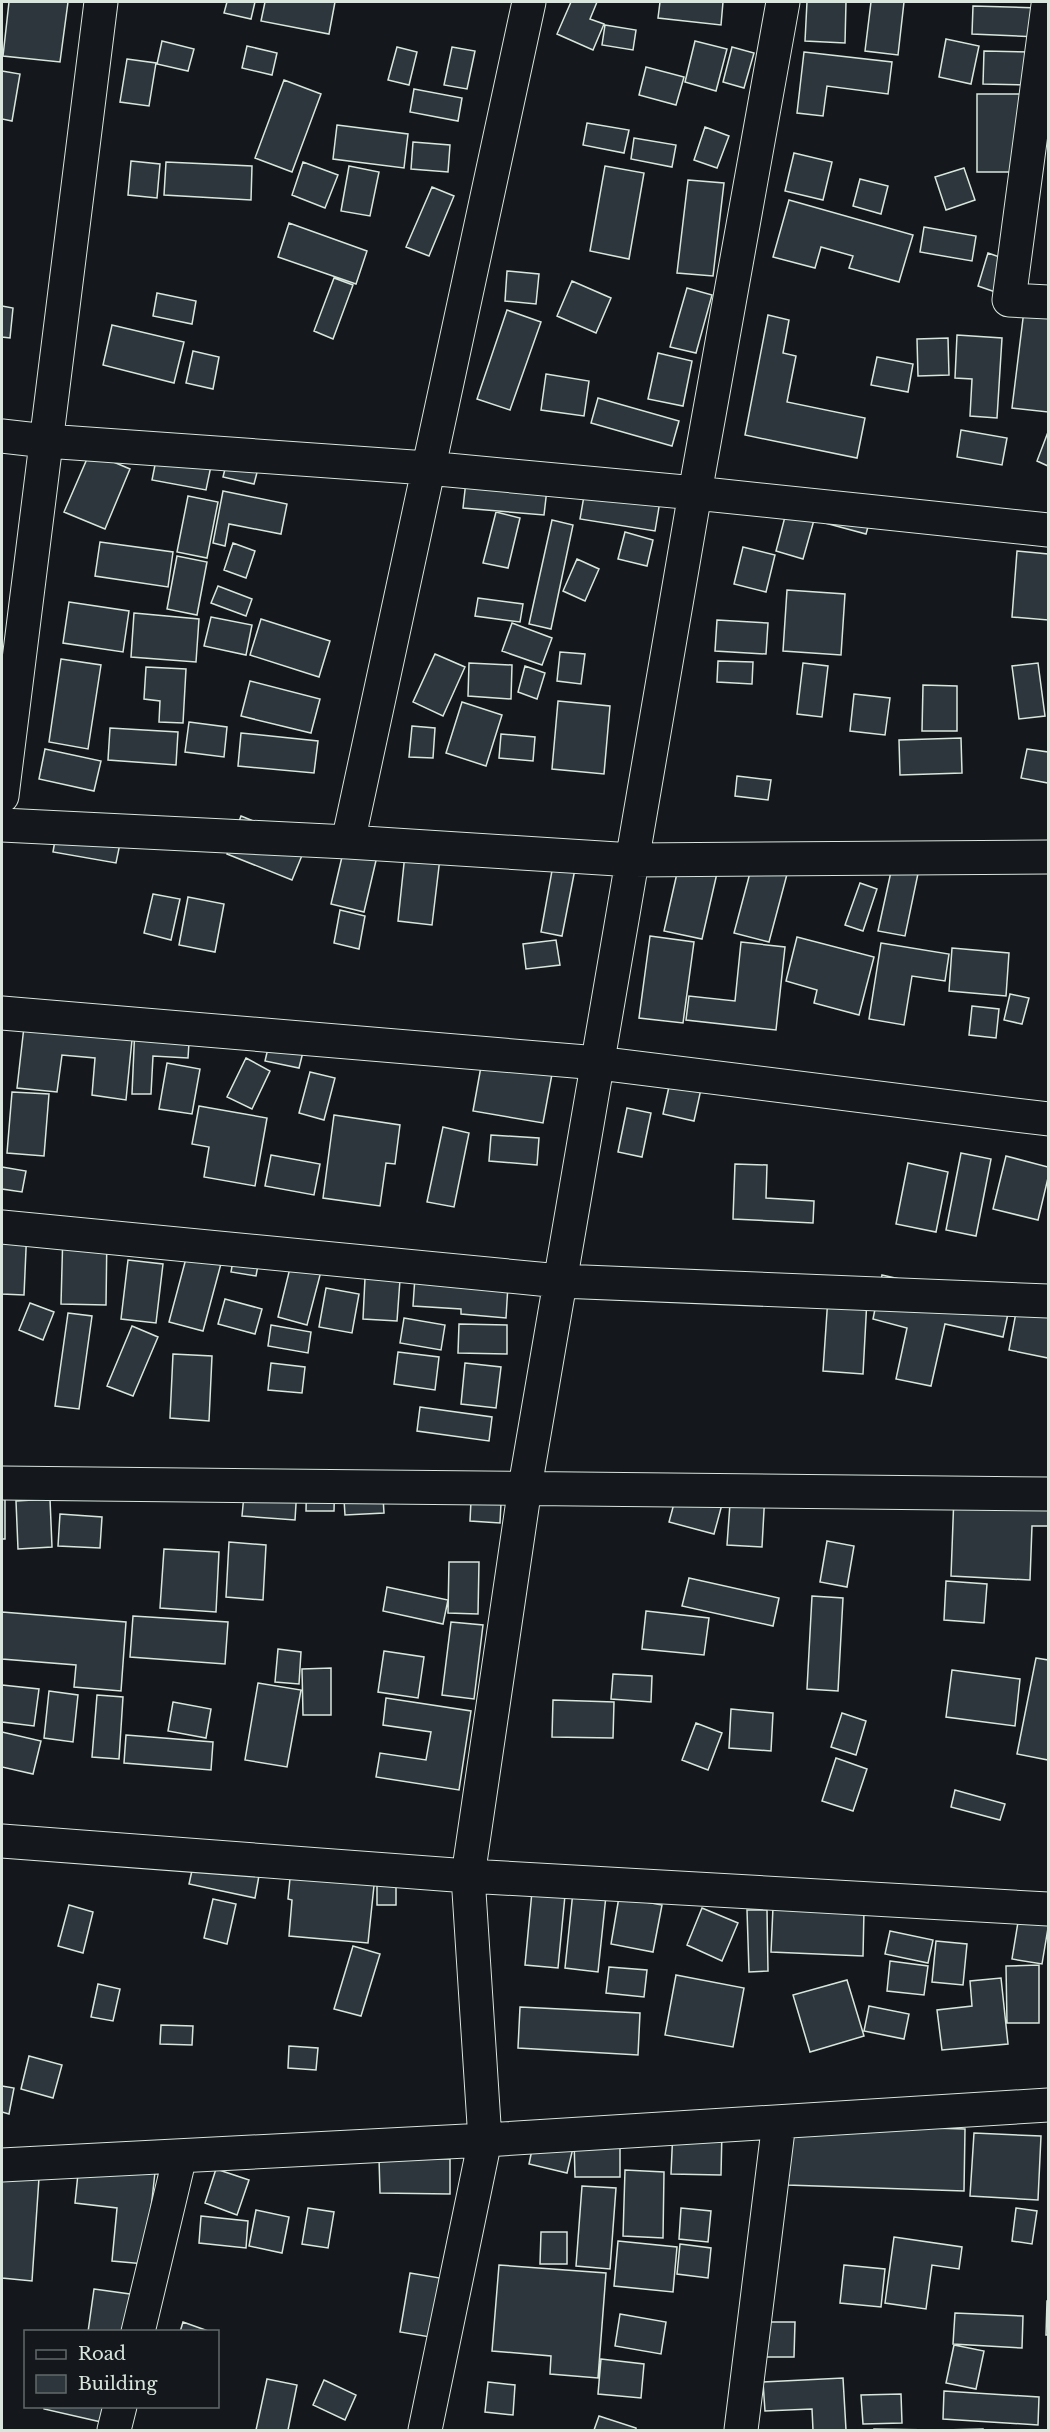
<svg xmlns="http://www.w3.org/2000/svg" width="1050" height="2432" font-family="'Libre Baskerville',serif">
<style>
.building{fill:#2c363c;stroke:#d8e6dc;stroke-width:1.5}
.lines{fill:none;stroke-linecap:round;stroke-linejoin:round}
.minor-casing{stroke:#d8e6dc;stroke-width:35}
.minor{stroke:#14181c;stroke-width:33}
</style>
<rect width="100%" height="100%" fill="#14181c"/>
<!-- building -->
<path class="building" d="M9,2H68L60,62L3,56Z
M227,2H255L251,19L224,13Z
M265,2H335L329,34L261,21Z
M571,2H597L590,19L604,24L593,50L557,34Z
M660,2H723L721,25L658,18Z
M807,2H846L845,43L805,41Z
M871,2H904L898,55L865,51Z
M973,6L1039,8L1038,37L972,34Z
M605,25L636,30L633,50L602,45Z
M946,39L979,46L971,84L939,77Z
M162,41L194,49L188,71L157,64Z
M695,41L727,49L716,91L685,82Z
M247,46L277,53L272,75L242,68Z
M397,47L417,52L409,85L388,80Z
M452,47L475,51L467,89L444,85Z
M732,47L754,53L744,88L723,82Z
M984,51L1031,52V85L983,84Z
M804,52L892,62L888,94L827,86L823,116L797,113Z
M127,59L156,63L149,106L120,102Z
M646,67L684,77L676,105L639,95Z
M2,71L20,74L12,121L2,119Z
M284,80L321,94L292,172L255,158Z
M414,89L462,98L458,121L410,112Z
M977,94H1025V172H977Z
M587,123L629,130L624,153L583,145Z
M337,125L408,134L404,168L333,159Z
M705,127L729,136L717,168L694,160Z
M634,138L676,145L672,167L631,159Z
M413,142L450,145L448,172L411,169Z
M794,153L832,162L823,200L785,191Z
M131,161L160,164L157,198L128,195Z
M166,162L252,166L251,200L164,195Z
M303,162L338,175L325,208L292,195Z
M349,166L379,172L370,216L341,211Z
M605,166L644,173L629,259L590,251Z
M964,168L975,200L946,210L935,177Z
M860,179L888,186L881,214L853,206Z
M688,180L724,183L713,276L677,273Z
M432,187L454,196L429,256L406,247Z
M789,200L913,235L899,282L849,268L853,256L821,247L815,268L773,257Z
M289,223L367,251L356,284L278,257Z
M924,227L976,236L972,261L920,252Z
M988,253L1011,261L1001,294L978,286Z
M507,271L539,274L536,304L505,301Z
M334,278L353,285L333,339L314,331Z
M572,281L611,298L596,333L557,316Z
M1027,286L1048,289V412L1012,408Z
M687,288L712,295L696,353L670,347Z
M157,293L196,301L192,324L153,316Z
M2,306L13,308L10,338L2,337Z
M507,310L541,322L510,410L477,399Z
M768,315L789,320L783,353L796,356L787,402L865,418L857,458L745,435Z
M112,325L184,342L174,383L103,365Z
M957,335L1002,338L997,418L970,416L972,379L955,378Z
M948,338L949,375L918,376L917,339Z
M193,351L219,357L213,389L186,383Z
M658,353L692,361L683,406L648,399Z
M877,357L913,364L908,392L871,385Z
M546,374L589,381L584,416L541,410Z
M598,398L679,421L672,446L591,423Z
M961,430L1007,438L1002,465L957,457Z
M1048,432V466L1037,461Z
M90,452L130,469L105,529L64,512Z
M229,453L260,461L254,484L223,477Z
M157,455L211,466L206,490L152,480Z
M466,481L547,489L544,515L463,508Z
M585,490L660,501L655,531L580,519Z
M223,491L287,504L281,534L229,524L225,546L213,543Z
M791,494L871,516L866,534L814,520L803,559L776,551Z
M188,496L218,502L207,558L177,552Z
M496,512L520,518L508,568L483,563Z
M552,520L573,525L551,629L529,624Z
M625,532L653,540L647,566L618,559Z
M100,542L173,552L168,587L95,576Z
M233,543L255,551L246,578L224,570Z
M743,547L775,555L766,592L734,584Z
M1017,551L1048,554V620L1012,617Z
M177,556L207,562L197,615L167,609Z
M577,559L599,569L585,601L563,591Z
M218,586L252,599L246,616L211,603Z
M787,590L845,594L841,655L783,651Z
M478,598L523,604L520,622L475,616Z
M69,602L129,611L123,652L63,643Z
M134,613L199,619L196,662L131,657Z
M211,617L252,625L246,655L204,646Z
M261,619L330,641L319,677L250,655Z
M717,620L768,623L766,654L715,651Z
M512,623L552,638L542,665L502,651Z
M560,652L585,654L581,684L557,681Z
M435,654L465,667L443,716L413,702Z
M61,659L101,665L88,749L49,742Z
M718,661L753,662L752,684L717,682Z
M469,663L512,665L511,699L468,696Z
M803,663L828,666L822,717L797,714Z
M1038,663L1045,716L1019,719L1012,666Z
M525,666L545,673L537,699L518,692Z
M146,667L186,669L183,723L159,722L160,701L144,699Z
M250,681L320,699L311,733L241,716Z
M923,685L957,686V731H922Z
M854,694L890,698L885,735L850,731Z
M558,701L610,706L604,774L552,769Z
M462,702L502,715L486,766L446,753Z
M189,722L227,727L224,757L185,752Z
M412,726L435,728L433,758L409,757Z
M110,728L178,732L176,765L108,760Z
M241,733L318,741L314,773L238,766Z
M501,734L535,737L533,761L499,758Z
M961,738L962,773L900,775L899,740Z
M45,749L101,761L94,791L39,779Z
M1027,749L1048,752V783L1021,778Z
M737,776L771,780L768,800L735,796Z
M241,816L307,843L292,880L227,854Z
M59,817L123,829L116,863L53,852Z
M345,844L378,852L364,912L331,904Z
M682,851L720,860L702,939L664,931Z
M405,854L440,858L432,925L398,921Z
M755,854L790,863L769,942L734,933Z
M894,858L920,864L905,936L878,931Z
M553,865L575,869L562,936L541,932Z
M860,883L877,889L863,931L845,925Z
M153,894L180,899L171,940L144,933Z
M188,897L224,904L215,952L179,945Z
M340,910L365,916L359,949L334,943Z
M650,936L694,942L683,1023L639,1018Z
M797,937L874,957L859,1015L814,1003L817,990L786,981Z
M556,940L560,965L526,969L523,944Z
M741,942L785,947L776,1030L686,1020L689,996L735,1001Z
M881,943L949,954L945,981L912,976L904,1025L869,1019Z
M952,948L1009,953L1006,996L949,991Z
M1010,994L1029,998L1022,1024L1004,1020Z
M972,1006L999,1009L996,1038L969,1035Z
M25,1018L133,1030L126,1100L92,1095L95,1058L62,1055L57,1092L17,1088Z
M135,1025L190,1028L188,1058L153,1056L151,1094H132Z
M270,1040L304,1048L299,1068L265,1061Z
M246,1058L270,1071L252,1109L227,1097Z
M482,1061L552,1074L543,1123L473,1111Z
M167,1063L200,1069L192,1114L159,1109Z
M310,1072L335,1078L324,1120L299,1113Z
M670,1082L701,1089L694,1121L663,1114Z
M12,1092L49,1094L44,1156L7,1153Z
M199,1106L267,1118L255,1186L204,1177L209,1147L192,1144Z
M627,1108L651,1113L642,1157L618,1152Z
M334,1115L400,1125L395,1164L386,1163L380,1206L323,1198Z
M443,1127L469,1133L454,1207L427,1202Z
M491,1135L539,1138L537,1165L489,1161Z
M961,1153L991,1159L976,1236L946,1230Z
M271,1155L320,1164L314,1195L265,1186Z
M1006,1156L1048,1167V1178L1038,1220L993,1209Z
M908,1163L948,1172L936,1232L896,1224Z
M735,1164L767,1165L766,1198L814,1201L813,1223L733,1219Z
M2,1167L26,1171L22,1192L2,1189Z
M2,1225L27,1227L24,1295L2,1294Z
M63,1230L107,1231L106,1305L61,1304Z
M192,1236L226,1245L203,1331L169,1322Z
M235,1250L260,1254L256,1276L231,1272Z
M325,1256L307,1325L278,1317L290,1268Z
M128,1260L163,1264L156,1323L121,1319Z
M416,1262L509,1268L506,1318L461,1314V1309L413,1306Z
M882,1275L1010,1304L1003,1337L945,1324L931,1386L896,1379L907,1328L873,1319Z
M365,1278L400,1280L397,1321L363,1319Z
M326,1288L359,1294L352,1333L319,1327Z
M1020,1291L1048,1297V1358L1009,1350Z
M828,1297L867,1299L863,1374L823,1371Z
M225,1299L262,1309L255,1334L218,1324Z
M30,1303L54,1312L43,1340L19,1330Z
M68,1313L92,1316L79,1409L55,1406Z
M404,1318L445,1325L441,1350L400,1343Z
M459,1324L507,1325V1354L458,1353Z
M271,1325L311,1332L308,1353L268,1346Z
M132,1326L158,1337L133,1396L107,1386Z
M398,1352L439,1357L435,1390L394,1384Z
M173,1354L212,1356L209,1421L170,1418Z
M271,1363L305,1367L302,1393L268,1390Z
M465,1363L501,1367L496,1408L461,1404Z
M420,1407L492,1417L489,1441L417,1431Z
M307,1471L335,1472L334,1511H306Z
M382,1481L384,1513L345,1515L343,1484Z
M472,1481L502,1483L500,1523L470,1521Z
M245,1484L297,1488L295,1520L242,1516Z
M679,1485L724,1497L714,1534L669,1522Z
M731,1490L765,1492L762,1547L727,1545Z
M2,1492H5V1539H2Z
M954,1495L1048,1499V1526H1032L1030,1580L951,1576Z
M50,1499L52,1547L18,1549L16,1501Z
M60,1514L102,1517L100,1548L58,1546Z
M827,1541L854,1546L847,1587L820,1582Z
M229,1542L266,1545L263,1600L226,1597Z
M164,1549L219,1552L216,1612L160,1608Z
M449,1562H479L478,1614L448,1613Z
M689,1578L779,1598L773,1626L682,1606Z
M946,1581L987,1584L984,1623L944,1620Z
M387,1587L448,1600L443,1624L383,1611Z
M812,1596L843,1598L838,1691L807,1689Z
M646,1611L709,1618L704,1655L642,1649Z
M2,1612L126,1622L121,1691L74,1687L76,1665L2,1659Z
M133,1616L228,1622L225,1664L130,1657Z
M451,1622L483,1625L474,1699L442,1695Z
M278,1649L301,1652L299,1684L275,1682Z
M384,1651L424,1657L418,1698L378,1692Z
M1036,1658L1048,1660V1760L1017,1754Z
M331,1668V1715H303L302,1669Z
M952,1670L1020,1679L1015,1726L946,1717Z
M613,1674L652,1676L651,1702L611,1699Z
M258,1683L301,1690L287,1767L245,1760Z
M2,1685L39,1689L34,1726L2,1722Z
M49,1691L78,1695L73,1742L44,1738Z
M97,1695L123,1697L119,1759L92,1757Z
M386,1698L471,1711L459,1790L376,1777L380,1753L426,1760L431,1732L383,1725Z
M553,1700L614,1702L613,1738L552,1737Z
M173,1702L211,1709L206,1738L168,1731Z
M731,1709L773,1713L771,1751L729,1748Z
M842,1713L866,1721L856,1755L831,1747Z
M696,1723L722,1733L708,1770L682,1760Z
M2,1732L41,1741L33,1774L2,1767Z
M126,1735L213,1742L211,1770L124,1763Z
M836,1758L867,1769L853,1811L822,1801Z
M955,1790L1005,1804L1000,1820L951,1807Z
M195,1857L260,1870L255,1898L189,1884Z
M291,1868L375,1876L368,1943L289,1936L292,1900L288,1899Z
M377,1881H396V1905H377Z
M533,1881L566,1885L558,1968L525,1965Z
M574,1882L607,1886L598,1972L565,1968Z
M619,1897L662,1905L653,1952L611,1944Z
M213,1899L236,1904L227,1944L204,1938Z
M69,1905L93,1912L83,1953L58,1946Z
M773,1907L864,1910L863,1956L771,1952Z
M702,1908L738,1923L722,1961L687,1945Z
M747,1910H767L768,1971L749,1972Z
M1020,1910L1048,1914V1928L1042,1964L1012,1959Z
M890,1931L933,1940L928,1963L885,1954Z
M936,1941L967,1944L963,1985L932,1982Z
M353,1946L380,1954L361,2016L334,2009Z
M890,1961L928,1966L924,1995L887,1991Z
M1039,1965V2023H1007L1006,1966Z
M609,1967L647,1970L644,1997L606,1993Z
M676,1975L744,1988L733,2047L665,2035Z
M1001,1978L1008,2044L942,2050L937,2010L972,2006L970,1981Z
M847,1980L864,2036L810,2052L793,1995Z
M98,1984L120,1989L113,2021L91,2017Z
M869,2006L909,2014L904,2039L864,2031Z
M520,2007L640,2013L638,2055L518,2048Z
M161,2025L193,2026L192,2045L160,2044Z
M289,2046L318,2048L316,2070L288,2068Z
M29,2056L62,2065L53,2098L21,2089Z
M2,2086L14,2088L9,2114L2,2112Z
M789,2124L965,2129L964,2191L787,2185Z
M673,2129L722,2131L721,2175L671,2174Z
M974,2133L1041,2136L1038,2200L970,2196Z
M574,2138H620V2177H575Z
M534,2140L573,2148L567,2173L529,2164Z
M80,2154L156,2163L145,2264L112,2261L117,2208L75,2203Z
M379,2158L450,2159V2194L380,2193Z
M216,2169L249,2180L237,2215L205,2203Z
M625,2170L664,2172L663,2238L623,2236Z
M2,2175L39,2178L32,2281L2,2278Z
M582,2186L616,2188L610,2269L576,2266Z
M308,2208L334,2212L328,2248L302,2244Z
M681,2208L711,2211L708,2242L679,2239Z
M1016,2208L1037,2211L1032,2244L1012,2241Z
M256,2210L289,2217L282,2253L249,2246Z
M201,2216L248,2221L246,2248L199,2243Z
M541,2232H567V2264H540Z
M894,2237L962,2247L959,2269L932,2265L926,2309L885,2303Z
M618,2241L677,2247L673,2292L614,2286Z
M680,2244L711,2248L708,2278L677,2274Z
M499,2265L606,2273L598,2378L550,2374L551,2356L492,2351Z
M844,2265L885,2269L881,2307L840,2303Z
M410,2273L440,2278L430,2337L400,2332Z
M94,2289L137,2295L132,2332H88Z
M1047,2301H1048V2335H1046Z
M955,2313L1023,2316L1022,2348L953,2344Z
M620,2314L666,2322L661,2354L615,2346Z
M183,2322L211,2332H180Z
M766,2322H795L794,2357H766Z
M954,2345L984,2351L976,2389L946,2383Z
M601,2359L644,2364L641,2398L598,2394Z
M843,2378L846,2430H813L812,2409L765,2411L763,2382Z
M267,2379L297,2385L288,2430H256Z
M324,2380L356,2395L345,2420L313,2405Z
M488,2382L515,2385L513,2415L485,2412Z
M944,2391L1039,2397L1038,2425L943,2419Z
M901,2394L902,2423L863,2424L861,2395Z
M44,2406H114L110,2424L44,2409Z
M599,2416L636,2428V2430H594Z
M874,2429L934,2430H874Z
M983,2429V2430H943Z"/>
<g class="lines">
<!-- minor casing -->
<g class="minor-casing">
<path id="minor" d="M1048,5L1009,300L1048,302
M2,436L46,441L427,468L695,493L1048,530
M2,796L101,2
M2,825L348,842L633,860L1048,857
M348,842L529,2
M2,1013L598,1063L1048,1119
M2,1227L560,1281L1048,1301
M2,1483L1048,1494
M2,1841L468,1876L1048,1909
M2,2165L485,2140L1048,2105
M138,2332L180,2156
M114,2430L120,2406
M425,2430L485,2140L468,1876L525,1487L695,493L783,2
M741,2430L779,2122"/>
</g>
<!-- minor -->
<use href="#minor" class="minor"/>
</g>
<!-- border -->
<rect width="1050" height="2432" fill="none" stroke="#d8e6dc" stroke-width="6"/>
<!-- legend -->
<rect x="24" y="2330" width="195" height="78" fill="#14181c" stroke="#626a69" stroke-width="1.5"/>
<rect x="36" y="2350" width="30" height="9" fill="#14181c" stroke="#626a69" stroke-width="1.5"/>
<text x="78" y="2360" font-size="18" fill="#d8e6dc">Road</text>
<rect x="36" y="2375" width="30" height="18" fill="#2c363c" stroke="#626a69" stroke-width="1.5"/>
<text x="78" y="2390" font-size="18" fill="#d8e6dc">Building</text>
</svg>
